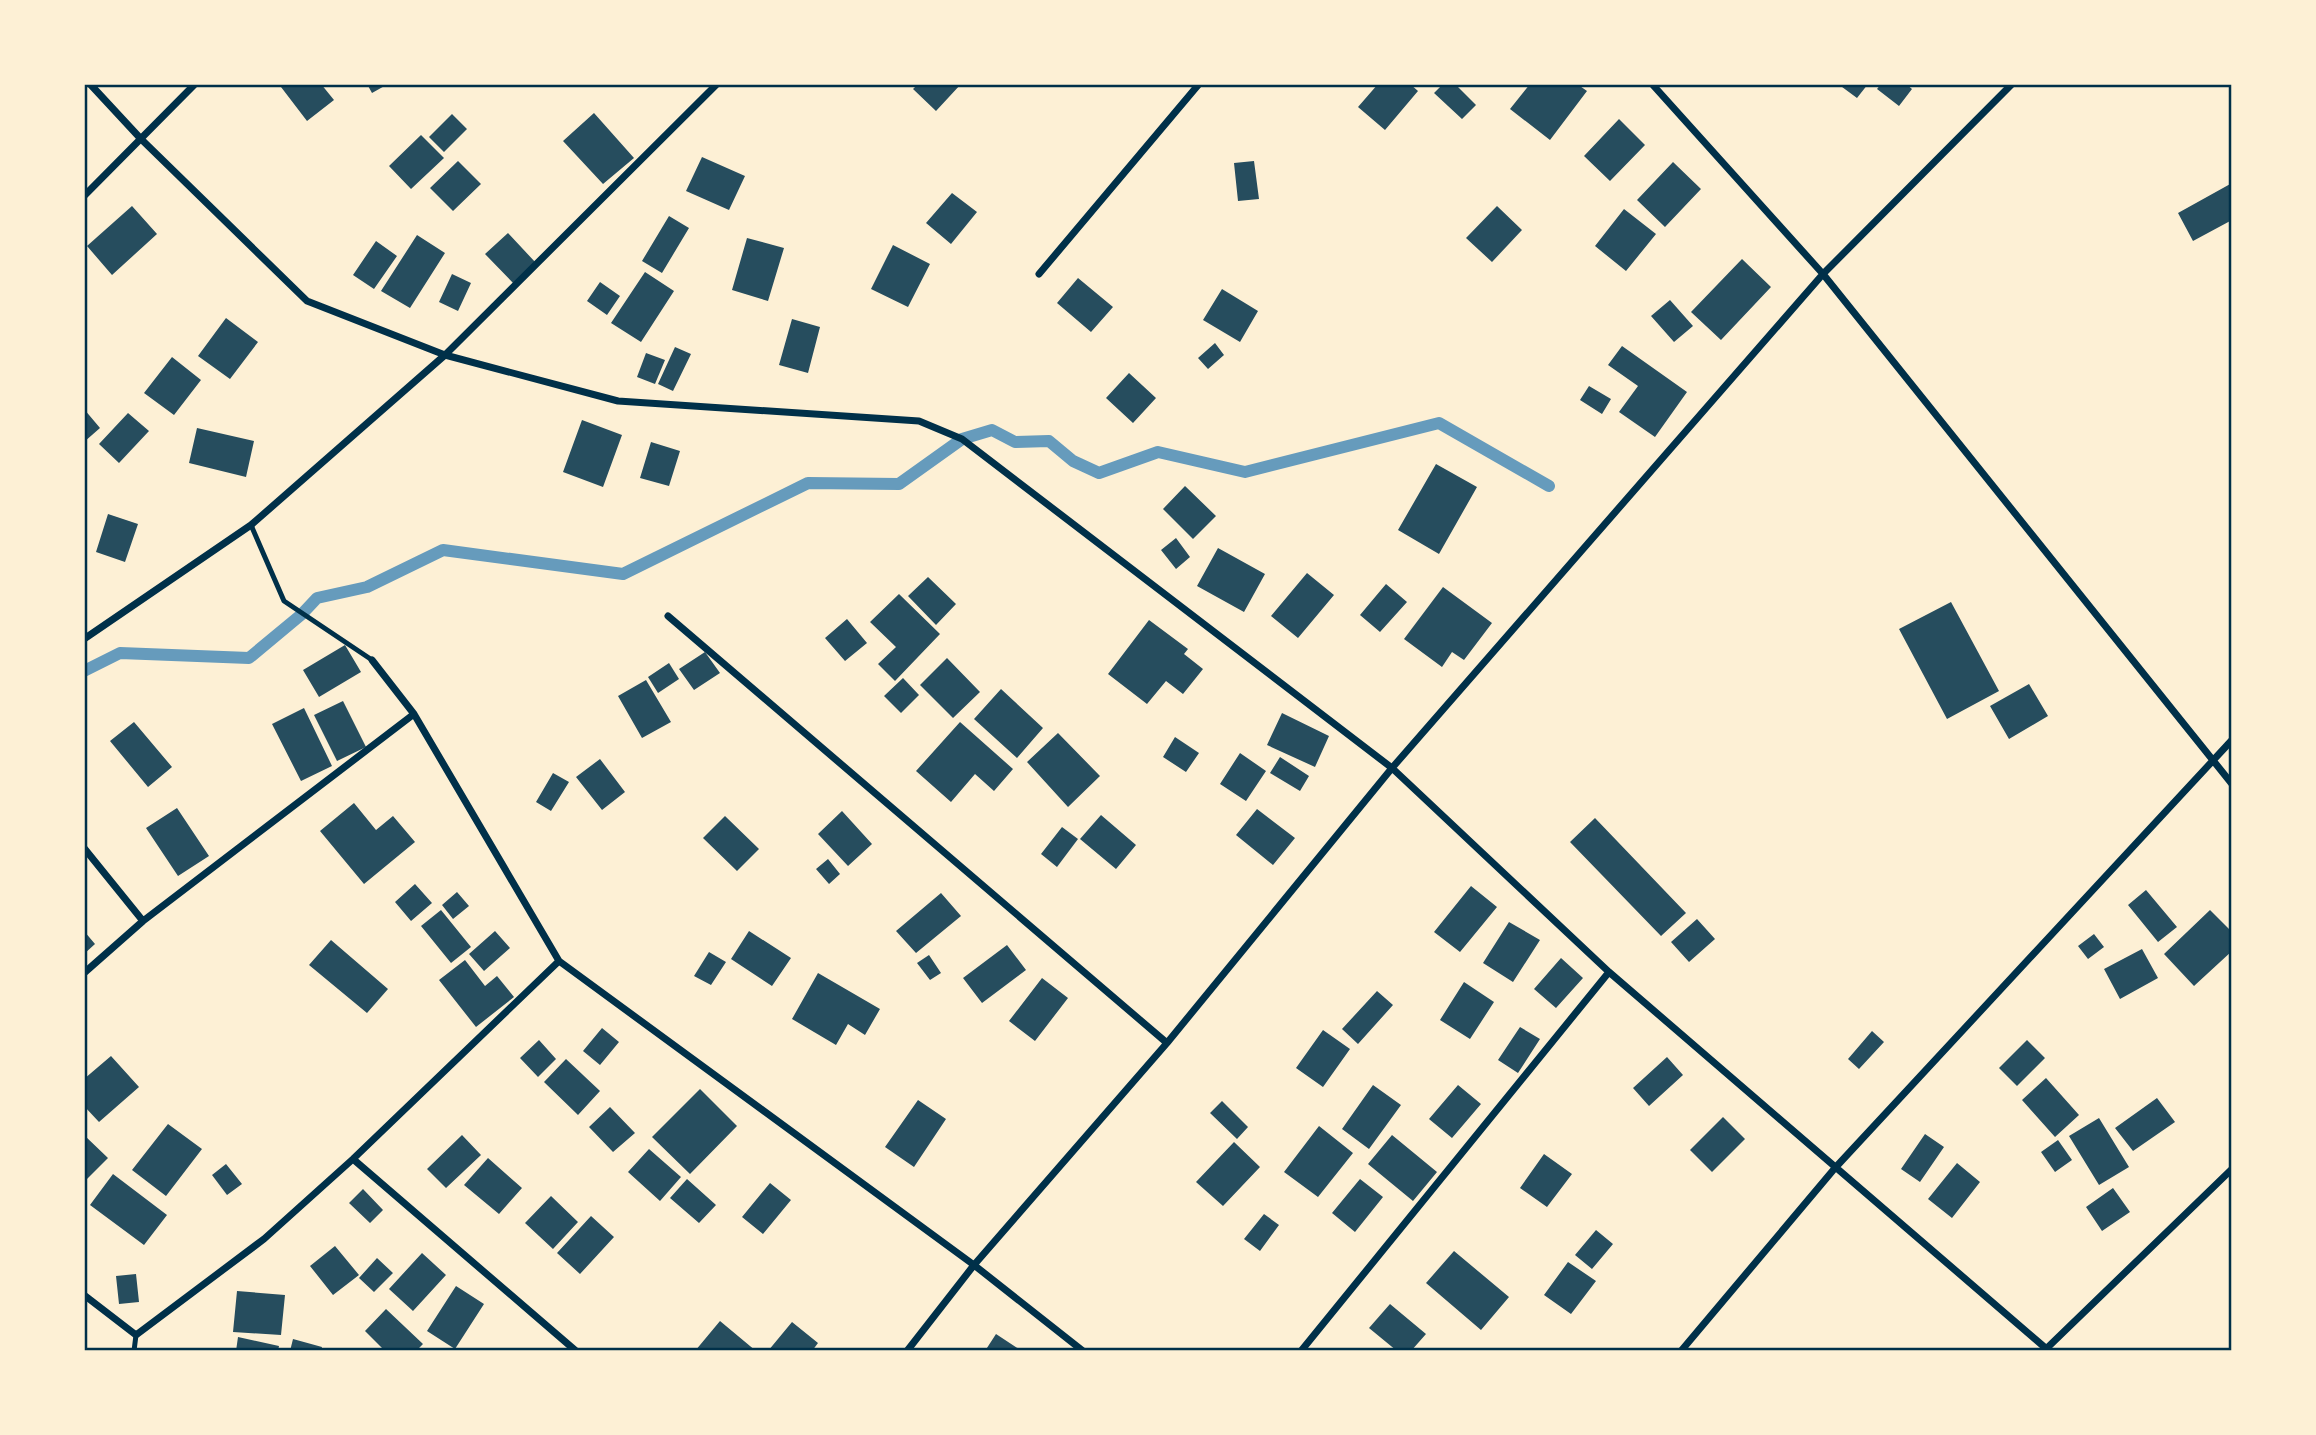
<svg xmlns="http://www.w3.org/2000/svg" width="2316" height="1435" font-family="'Fira Sans Condensed',sans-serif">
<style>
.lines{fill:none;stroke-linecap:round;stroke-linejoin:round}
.stream{stroke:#669bbc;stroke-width:12}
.building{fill:#264d5e}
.service{stroke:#003049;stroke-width:5}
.minor{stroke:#003049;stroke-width:7}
.neatline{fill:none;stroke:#003049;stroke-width:2.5}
</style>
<rect width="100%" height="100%" fill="#fdf0d5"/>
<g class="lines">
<!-- stream -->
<path class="stream" d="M84,671L120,653L249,658L302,614L317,598L367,587L443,550L623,574L808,483L899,484L962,439L992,430L1015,442L1049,441L1073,461L1099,473L1158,452L1245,472L1439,423L1549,486"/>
</g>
<!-- building -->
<path class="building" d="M285,84H321L334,100L307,121L281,87Z
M367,84H388L372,93Z
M918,84H961L936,111L913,89Z
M1378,84H1410L1418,91L1385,130L1358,107Z
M1443,84H1455L1476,105L1462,119L1434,93Z
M1530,84H1577L1587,91L1550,140L1510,109Z
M1838,84H1868L1857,98Z
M1881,84H1906L1912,89L1899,106L1877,89Z
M594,113L634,158L603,184L563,141Z
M452,114L467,129L444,152L429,137Z
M1619,119L1645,145L1610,181L1584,156Z
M421,135L444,158L411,189L389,166Z
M702,157L745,176L729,210L686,191Z
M458,161L481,184L453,211L430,188Z
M1254,161L1259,199L1238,201L1234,163Z
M1673,162L1701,189L1665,227L1637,200Z
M2232,183V220L2193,241L2178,213Z
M952,193L977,212L951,244L926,223Z
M132,206L157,234L112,275L87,246Z
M1497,206L1522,230L1492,262L1466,238Z
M1624,209L1656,234L1626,271L1595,246Z
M669,216L689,228L662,273L642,261Z
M508,233L536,263L514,284L485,254Z
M417,235L445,253L410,308L381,291Z
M747,238L784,248L768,301L732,290Z
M376,241L397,256L374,289L353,275Z
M893,245L930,264L908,307L871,289Z
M1742,259L1771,287L1721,340L1691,312Z
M645,272L674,291L641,342L611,323Z
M452,274L471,283L458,311L439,302Z
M1078,278L1113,307L1091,332L1057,303Z
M600,282L620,296L607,315L587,301Z
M1222,289L1258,311L1240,342L1203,320Z
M1670,300L1693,326L1674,342L1651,316Z
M226,318L258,342L230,379L198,356Z
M792,319L820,327L808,373L779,365Z
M1215,343L1224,355L1208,369L1198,358Z
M1622,346L1687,392L1655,437L1619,412L1638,386L1608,365Z
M675,347L691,354L673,391L658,384Z
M646,353L665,360L655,384L637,377Z
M172,357L201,380L174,415L144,393Z
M1129,373L1156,398L1133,423L1106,398Z
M1589,386L1611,399L1602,414L1580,400Z
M84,409L100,428L84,442Z
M128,413L149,431L119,463L99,444Z
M582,420L622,435L603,487L563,472Z
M197,428L254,441L246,477L189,463Z
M651,442L680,451L669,486L640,478Z
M1436,464L1477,487L1439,554L1398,530Z
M1185,486L1216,516L1193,539L1163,509Z
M108,514L138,524L125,562L96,552Z
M1176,538L1190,557L1176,569L1161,550Z
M1218,548L1265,574L1244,612L1197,586Z
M1307,573L1334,595L1298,638L1271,616Z
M928,577L956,604L936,625L908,596Z
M1386,584L1407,602L1380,632L1360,615Z
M1443,587L1492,623L1464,660L1452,652L1442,667L1404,639Z
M899,594L940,634L895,681L878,664L896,647L870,622Z
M1951,602L1999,691L1947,719L1899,629Z
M847,619L867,643L845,661L825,638Z
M1149,620L1188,649L1184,654L1203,669L1183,694L1166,681L1147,704L1108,674Z
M345,645L361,672L319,697L303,670Z
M705,652L720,673L694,690L679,669Z
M947,658L980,692L953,718L920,685Z
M669,663L679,679L658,693L648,677Z
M903,678L919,695L901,713L884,696Z
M646,680L671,722L642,738L618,696Z
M2029,684L2048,716L2009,739L1990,706Z
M1001,689L1043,728L1017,758L974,719Z
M343,701L366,747L337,761L314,715Z
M304,708L332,766L301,781L272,724Z
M1282,713L1329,736L1315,767L1267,745Z
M134,722L172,767L148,787L110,741Z
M960,722L1013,769L994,791L975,774L951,802L916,771Z
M1058,733L1100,776L1068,807L1027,762Z
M1175,737L1199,753L1186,772L1163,757Z
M1240,753L1266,771L1246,801L1220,784Z
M1280,757L1309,776L1300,791L1270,773Z
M600,759L625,792L602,810L576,777Z
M553,773L569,782L551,811L536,802Z
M354,803L376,830L393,816L415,842L364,884L320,831Z
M177,808L209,856L178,876L146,828Z
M1257,809L1295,838L1273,865L1236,835Z
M842,811L872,844L848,866L818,834Z
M1101,815L1136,845L1116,869L1080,839Z
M725,816L759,849L737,871L703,838Z
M1595,818L1686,913L1661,936L1570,842Z
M1062,827L1078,839L1057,867L1041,854Z
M828,859L840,874L829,884L816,869Z
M415,884L432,903L411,921L395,902Z
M1471,886L1497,907L1460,952L1434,932Z
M2146,890L2177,927L2158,942L2128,905Z
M457,892L469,906L453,919L442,905Z
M941,893L961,916L916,953L896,931Z
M441,910L471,947L451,963L421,926Z
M2210,910L2232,932V951L2194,986L2164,954Z
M1697,919L1715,939L1689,962L1671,942Z
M1509,922L1540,940L1513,982L1483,963Z
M84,931L95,944L84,954Z
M495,931L510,948L484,971L469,954Z
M749,931L791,958L772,986L731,959Z
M2094,934L2104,947L2088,959L2078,946Z
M331,940L388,989L367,1013L309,965Z
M1007,945L1026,970L982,1003L963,978Z
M2142,949L2158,978L2120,999L2104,969Z
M709,952L726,962L711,985L694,976Z
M929,955L941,973L930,980L917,963Z
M1561,958L1583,978L1556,1008L1534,989Z
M465,960L485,986L497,976L514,997L476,1027L439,980Z
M818,973L880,1009L865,1035L848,1024L836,1045L792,1019Z
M1042,978L1068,998L1035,1041L1009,1021Z
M1464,982L1494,1002L1470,1039L1440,1020Z
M1377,991L1393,1005L1358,1044L1342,1029Z
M1520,1027L1540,1039L1518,1073L1498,1060Z
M602,1028L619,1042L600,1065L583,1051Z
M1323,1030L1350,1049L1323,1087L1296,1068Z
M1872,1031L1884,1042L1859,1069L1848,1059Z
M539,1040L556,1059L538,1077L520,1058Z
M2027,1040L2045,1058L2017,1086L1999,1068Z
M111,1056L139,1087L99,1122L84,1106V1079Z
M1667,1057L1683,1075L1649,1106L1633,1088Z
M566,1059L600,1091L578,1115L544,1082Z
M2046,1078L2079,1115L2055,1137L2022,1100Z
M1373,1085L1401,1105L1369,1149L1342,1129Z
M1458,1085L1481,1104L1452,1138L1429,1119Z
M700,1089L737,1126L690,1174L652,1137Z
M2157,1098L2175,1122L2133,1151L2115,1128Z
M918,1100L946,1119L914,1167L885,1147Z
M1222,1101L1248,1127L1237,1139L1210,1113Z
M610,1107L635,1133L613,1152L589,1127Z
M1723,1117L1745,1139L1712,1172L1690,1150Z
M2099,1118L2129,1167L2099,1185L2069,1136Z
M168,1124L202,1149L166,1196L132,1170Z
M1319,1126L1353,1153L1318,1197L1284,1172Z
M1925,1134L1944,1147L1920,1182L1901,1169Z
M84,1135L108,1158L84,1182Z
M462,1135L481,1155L446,1188L427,1169Z
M1392,1135L1437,1172L1413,1201L1368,1164Z
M2058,1140L2072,1160L2055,1172L2041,1152Z
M1234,1142L1260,1167L1223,1206L1196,1182Z
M649,1149L681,1177L660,1201L628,1172Z
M1544,1154L1572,1174L1547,1207L1520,1188Z
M488,1158L522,1188L499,1214L464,1185Z
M1957,1163L1980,1182L1952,1218L1928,1199Z
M226,1164L242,1184L227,1195L212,1175Z
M113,1174L167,1215L144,1245L90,1205Z
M687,1179L716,1205L699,1223L670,1198Z
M1360,1179L1383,1197L1355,1232L1332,1213Z
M770,1183L791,1200L763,1234L742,1217Z
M2113,1188L2130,1212L2102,1231L2086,1207Z
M363,1189L383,1210L370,1223L349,1203Z
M551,1196L578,1222L553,1249L525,1223Z
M1264,1214L1279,1225L1260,1251L1244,1239Z
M591,1216L614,1237L580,1274L557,1253Z
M1596,1230L1613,1244L1592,1269L1575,1255Z
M335,1246L359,1275L333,1295L310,1266Z
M1454,1251L1509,1297L1481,1330L1426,1283Z
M422,1253L446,1275L413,1311L389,1289Z
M377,1258L393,1273L374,1292L359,1278Z
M1568,1262L1596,1281L1571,1314L1544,1295Z
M136,1274L139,1302L119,1304L116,1276Z
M456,1286L484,1304L455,1349L427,1331Z
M237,1291L285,1295L281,1335L233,1332Z
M1390,1304L1426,1334L1411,1351H1397L1369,1328Z
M386,1309L423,1344L416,1351H385L365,1331Z
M720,1321L756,1351H695Z
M792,1322L818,1343L812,1351H768Z
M996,1334L1022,1351H985Z
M238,1337L279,1346L278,1351H236Z
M293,1339L322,1347L321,1351H290Z"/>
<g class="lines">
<!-- service -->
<path class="service" d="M251,525L284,601L372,660
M134,1351L136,1335"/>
<!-- minor -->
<path class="minor" d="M90,84L141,139L307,301L445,355L618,401L919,421L962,439L1392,768L1609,972L2049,1351
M1652,84L1823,274L2232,784
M84,196L195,84
M1039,274L1199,84
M668,616L1167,1043
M84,639L251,525L445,355L717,84
M372,660L414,714L559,961L974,1265L1083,1351
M84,848L143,921
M84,973L143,921L414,714
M353,1159L576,1351
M84,1295L136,1335L264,1239L353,1159L559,961
M2046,1349L2232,1169
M907,1351L974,1265L1167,1043L1392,768L1823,274L2012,84
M1301,1351L1609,972
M1681,1351L1835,1168L2232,740"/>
</g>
<!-- border -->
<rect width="2316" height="1435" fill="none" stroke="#fdf0d5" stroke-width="172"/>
<rect x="86" y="86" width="2144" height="1263" class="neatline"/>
</svg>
